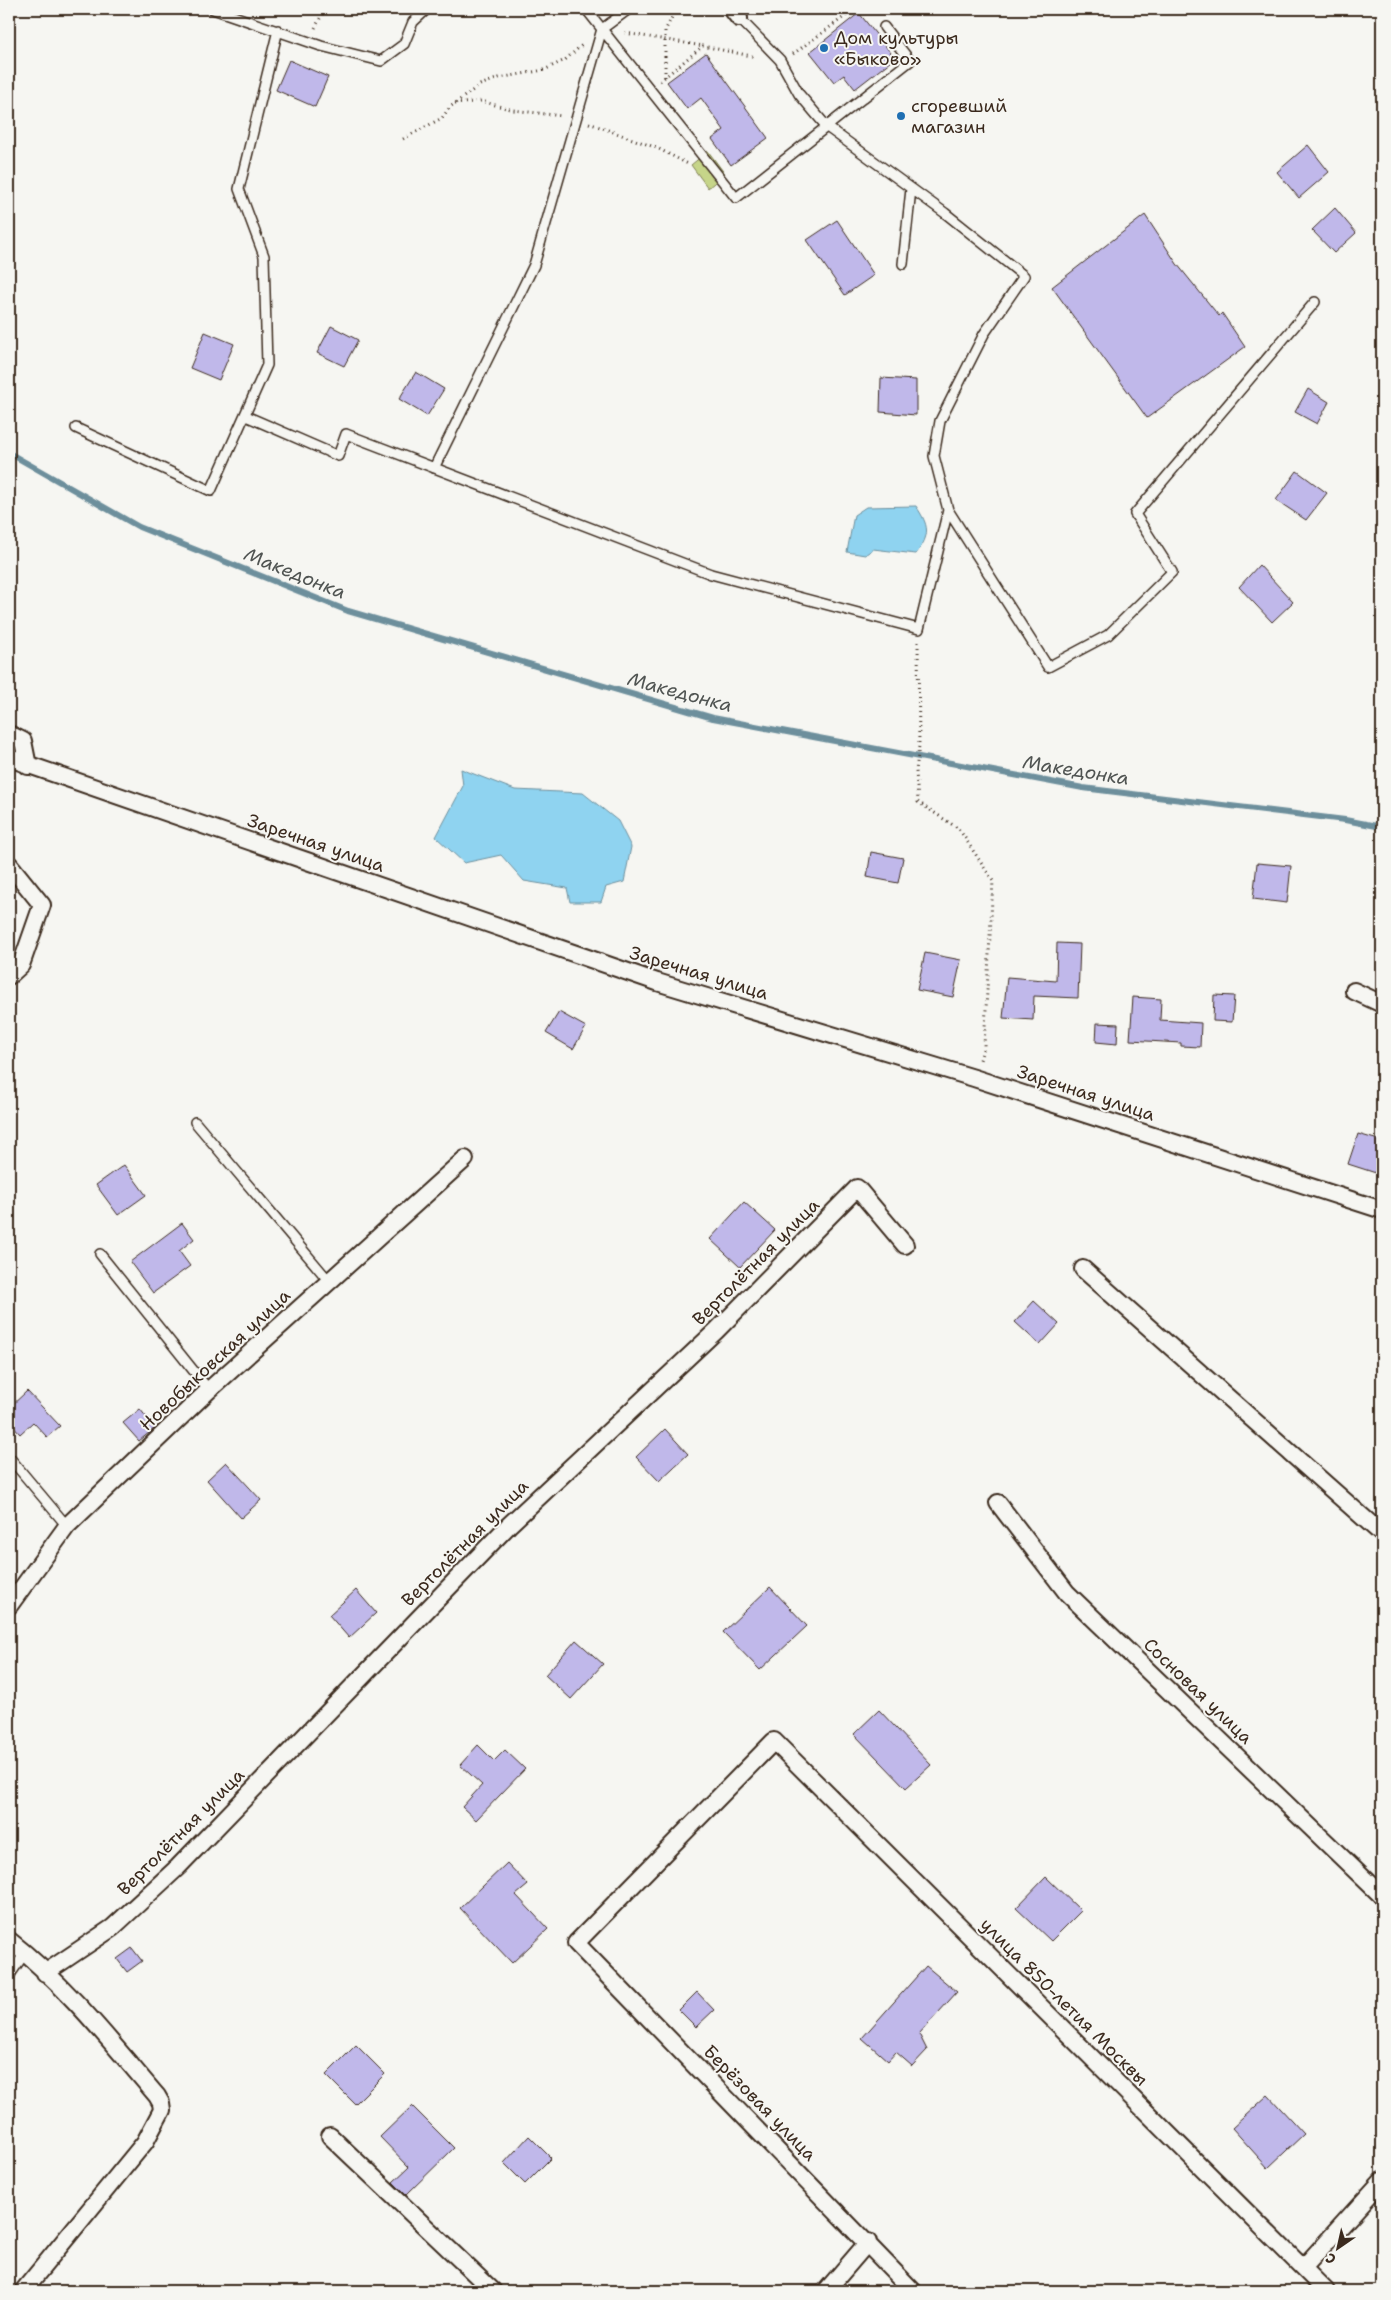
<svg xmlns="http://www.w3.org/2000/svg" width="1391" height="2300" font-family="'Shantell Sans',sans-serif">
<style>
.green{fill:#c6d589;stroke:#808054}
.water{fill:#8fd3f0;stroke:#6d8f9c}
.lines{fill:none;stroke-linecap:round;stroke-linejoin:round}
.stream{stroke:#6d8f9c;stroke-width:6}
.building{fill:#c0b8ea;stroke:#3b2a1e}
.service-casing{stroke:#3b2a1e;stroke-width:12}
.minor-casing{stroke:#3b2a1e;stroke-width:20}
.path{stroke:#3b2a1e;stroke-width:3;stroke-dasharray:1 4;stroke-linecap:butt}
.service{stroke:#f6f6f2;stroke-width:9}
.minor{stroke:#f6f6f2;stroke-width:16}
.poi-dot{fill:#1f6fb2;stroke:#f6f6f2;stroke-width:2}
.labels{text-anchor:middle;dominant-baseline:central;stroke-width:4;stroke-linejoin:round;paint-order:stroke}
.poi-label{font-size:18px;fill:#3b2a1e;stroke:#f6f6f2;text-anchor:start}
.street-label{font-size:18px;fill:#3b2a1e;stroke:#f6f6f2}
.water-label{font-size:19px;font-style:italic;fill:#505452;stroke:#f6f6f2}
</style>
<rect width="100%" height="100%" fill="#f6f6f2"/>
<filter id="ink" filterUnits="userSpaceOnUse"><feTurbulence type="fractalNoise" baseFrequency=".02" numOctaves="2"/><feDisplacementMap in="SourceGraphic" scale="10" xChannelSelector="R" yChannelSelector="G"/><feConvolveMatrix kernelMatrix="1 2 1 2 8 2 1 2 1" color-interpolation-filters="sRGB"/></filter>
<g filter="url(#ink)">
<!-- green -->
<path class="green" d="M708,151L725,174L708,188L691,165Z"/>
<!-- water -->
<path class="water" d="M916,506C929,526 931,534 916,554L873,549L865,555L847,552L854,515L866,507Z
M461,769L515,790L583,793L618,821L631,847L624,882L606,887L601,902H570L567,888L524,881L501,855L464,863L436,837L463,786Z"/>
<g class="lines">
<!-- stream -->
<path class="stream" d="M9,453L139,527L348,611L713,718L1083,788L1345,820L1382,827"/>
</g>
<!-- building -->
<path class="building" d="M859,13L895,58L855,89L844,75L834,82L810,52Z
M706,53L768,138L731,165L712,139L724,130L701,98L687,109L667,82Z
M289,60L328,77L315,107L276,90Z
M1308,145L1329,172L1299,198L1277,172Z
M1335,208L1356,233L1334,253L1312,230Z
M1145,215L1177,264L1219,316L1222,313L1245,347L1147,418L1052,287Z
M837,220L874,275L845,295L807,240Z
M331,326L358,340L344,366L317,353Z
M205,332L234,344L219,380L190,368Z
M416,372L444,389L427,416L399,399Z
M881,378L916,380V415L880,412Z
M1308,389L1329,402L1317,424L1295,412Z
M1297,471L1327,493L1306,520L1276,500Z
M1259,565L1293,602L1272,622L1239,587Z
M871,852L903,858L898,883L867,877Z
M1257,863L1291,866L1287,903L1253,899Z
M1057,943L1080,944L1078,998L1034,996L1033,1020L1003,1018L1007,977L1056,981Z
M925,953L961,960L953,997L917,990Z
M1214,995L1234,996L1232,1022L1213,1021Z
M1133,997L1161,999L1160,1020L1201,1023L1200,1047L1181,1046V1043L1130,1040Z
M559,1012L586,1027L573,1049L546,1033Z
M1097,1023L1118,1024L1117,1044L1096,1042Z
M1358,1134L1382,1141V1175L1348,1164Z
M124,1165L146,1195L118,1215L96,1185Z
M744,1202L775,1230L740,1267L710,1239Z
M182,1223L194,1239L179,1251L190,1266L153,1293L130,1262Z
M1034,1301L1059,1324L1040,1345L1015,1322Z
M27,1391L60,1426L47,1437L33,1422L20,1434L9,1422V1408Z
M140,1409L155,1428L139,1441L123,1423Z
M665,1429L688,1454L659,1481L636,1457Z
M226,1462L261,1500L241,1518L207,1480Z
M770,1587L807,1626L760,1670L723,1632Z
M356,1590L376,1613L349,1638L329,1615Z
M576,1640L603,1664L571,1699L545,1675Z
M879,1710L931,1765L906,1788L854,1734Z
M478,1745L494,1761L505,1750L525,1769L476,1820L462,1807L482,1785L460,1765Z
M507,1863L528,1885L516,1895L548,1929L512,1963L460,1908Z
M1046,1877L1081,1911L1051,1941L1016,1908Z
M132,1948L142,1961L127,1972L117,1959Z
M926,1966L957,1992L919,2034L927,2050L912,2066L896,2052L888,2061L862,2038Z
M697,1992L714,2010L696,2027L679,2010Z
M356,2045L385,2074L355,2104L326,2075Z
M1268,2095L1304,2134L1268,2168L1232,2128Z
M412,2106L454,2148L406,2195L393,2182L409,2167L380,2137Z
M529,2136L551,2158L525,2184L504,2163Z"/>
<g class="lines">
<!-- service casing -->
<g class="service-casing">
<path id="service" d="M213,9L321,46L381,61L404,44L413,22L427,9
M586,9L736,198L910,61L884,27
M903,264L911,189
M246,416L338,456L346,434L711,574L919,629L948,510L934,456L940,421L984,334L1024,276L945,213L827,127L799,94L780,60L739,18
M76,428L211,491L267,365L264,256L239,189L278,30
M434,468L534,265L602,29L629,9
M948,510L1048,667L1108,635L1172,572L1135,514L1315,302
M195,1122L329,1281
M100,1254L209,1390
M9,1457L67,1526
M9,1976L25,1953"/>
</g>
<!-- minor casing -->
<g class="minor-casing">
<path id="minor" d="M732,9L739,18
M9,734L23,741L28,766
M9,758L657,982L974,1078L1382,1210
M9,864L42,905L21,965L9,976
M1354,991L1382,1004
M1083,1269L1382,1534
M998,1503L1067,1593L1382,1896
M9,1606L67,1526L209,1390L465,1159
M9,1940C65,1984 111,2042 157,2096L161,2103L162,2110L145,2142L23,2291
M45,1973L112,1928L178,1867L509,1525L716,1331L857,1188L905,1245
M330,2136L493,2291
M1303,2268L1382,2181
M826,2291L868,2242
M913,2291L576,1943L774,1741L1326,2291"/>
</g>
<!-- path -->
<path class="path" d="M315,28L325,9
M625,33L703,46
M793,54L855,9
M665,77V31L676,9
M660,81L703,46L756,57
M455,104L481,101L513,110L562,116
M589,123L657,148L690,165
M403,139L442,118L450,107L480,85L499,78L544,70L565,60L582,45
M918,642L919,746L916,771L918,802L959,829L993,881L984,1046L980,1060"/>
<!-- service -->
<use href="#service" class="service"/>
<!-- minor -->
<use href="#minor" class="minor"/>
</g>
</g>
<!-- markers -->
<g class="poi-dot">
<circle cx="824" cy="48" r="5"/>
<circle cx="901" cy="116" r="5"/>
</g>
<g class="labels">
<!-- poi labels -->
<g class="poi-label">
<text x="834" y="38">Дом культуры<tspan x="834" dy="21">«Быково»</tspan></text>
<text x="911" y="106">сгоревший<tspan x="911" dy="21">магазин</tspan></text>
</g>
<!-- street labels -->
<g class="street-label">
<text transform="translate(316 843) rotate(19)">Заречная улица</text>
<text transform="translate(699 973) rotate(17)">Заречная улица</text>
<text transform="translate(1086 1093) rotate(18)">Заречная улица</text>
<text transform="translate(756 1262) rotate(-45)">Вертолётная улица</text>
<text transform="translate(215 1360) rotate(-43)">Новобыковская улица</text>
<text transform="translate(465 1543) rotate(-45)">Вертолётная улица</text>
<text transform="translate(1198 1691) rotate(44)">Сосновая улица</text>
<text transform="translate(181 1832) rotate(-45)">Вертолётная улица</text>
<text transform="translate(1064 2002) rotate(45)">улица 850-летия Москвы</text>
<text transform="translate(760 2103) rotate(46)">Берёзовая улица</text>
</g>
<!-- water labels -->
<g class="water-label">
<text transform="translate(295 573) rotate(22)">Македонка</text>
<text transform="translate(680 692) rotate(15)">Македонка</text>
<text transform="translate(1076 770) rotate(9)">Македонка</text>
</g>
</g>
<!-- margin -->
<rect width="1391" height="2300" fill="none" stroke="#f6f6f2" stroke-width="30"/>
<rect x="15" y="15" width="1361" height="2270" fill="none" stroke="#3b2a1e" stroke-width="2" filter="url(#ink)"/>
<!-- north arrow -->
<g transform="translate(1338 2248) rotate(214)" stroke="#f6f6f2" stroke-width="4" paint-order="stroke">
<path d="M0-4L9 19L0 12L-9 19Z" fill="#3b2a1e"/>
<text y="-8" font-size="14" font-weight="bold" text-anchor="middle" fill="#3b2a1e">С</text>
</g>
</svg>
